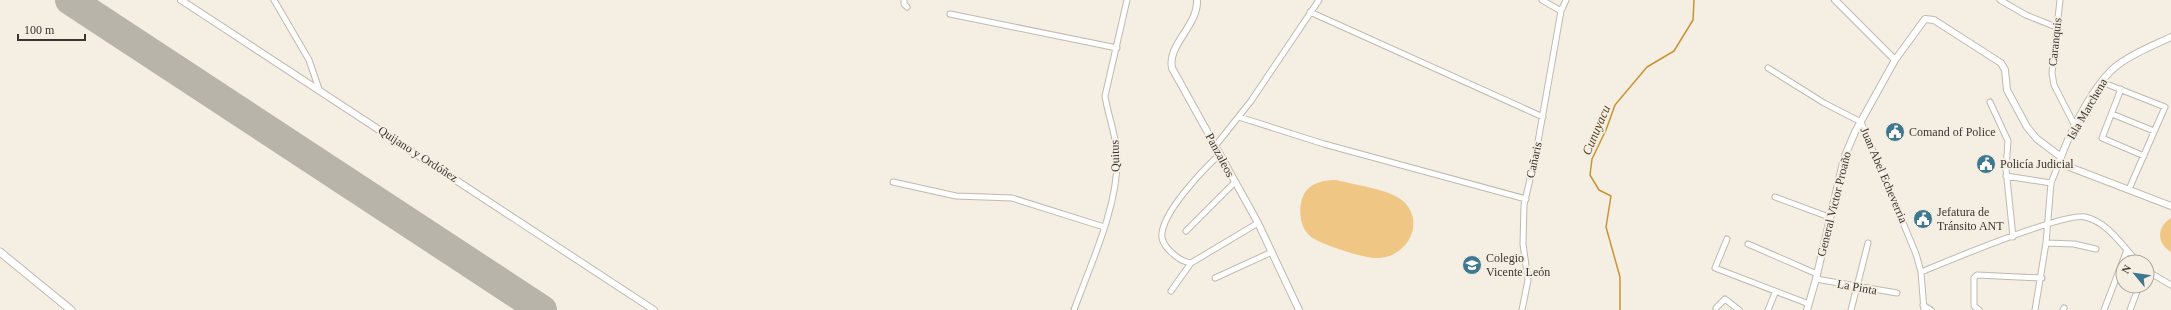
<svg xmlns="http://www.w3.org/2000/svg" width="2171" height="310" font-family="'Times New Roman',serif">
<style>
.green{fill:#f0c685}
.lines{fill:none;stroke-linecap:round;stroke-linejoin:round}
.stream{stroke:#c99436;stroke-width:1.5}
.runway{stroke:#b9b4aa;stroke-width:30}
.minor-casing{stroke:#c0b9af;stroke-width:7}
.tertiary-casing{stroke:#c0b9af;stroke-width:8}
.secondary-casing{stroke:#c0b9af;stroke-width:9}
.minor{stroke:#fff;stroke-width:5}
.tertiary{stroke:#fff;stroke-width:6}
.secondary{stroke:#fff;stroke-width:7}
.labels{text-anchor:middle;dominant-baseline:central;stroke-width:4;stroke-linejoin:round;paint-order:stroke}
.street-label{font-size:12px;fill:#393632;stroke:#f5eee3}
.poi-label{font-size:12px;fill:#393632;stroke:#f5eee3;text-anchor:start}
.water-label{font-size:13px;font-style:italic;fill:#59421d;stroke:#f5eee3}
</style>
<rect width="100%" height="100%" fill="#f5eee3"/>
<!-- green -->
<path class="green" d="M1336,180C1355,185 1389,189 1403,201C1427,223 1406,259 1376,258C1363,258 1319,244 1310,236C1297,225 1297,197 1310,187C1318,181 1327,180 1336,180Z
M2171,218V252C2157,244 2156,227 2171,218Z"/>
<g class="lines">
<!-- stream -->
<path class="stream" d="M1620,310V277L1606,227L1611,196L1599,190L1590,175L1592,159L1606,130L1615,105L1647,67L1674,51L1693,20L1694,0"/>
<!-- runway -->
<path class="runway" d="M70,0L542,310"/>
<!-- minor casing -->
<g class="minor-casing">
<path id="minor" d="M274,0L309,60L319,89
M904,0V4L907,7
M1542,0L1561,11
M2000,0L2026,15L2056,27
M2060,0L2052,73L2054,85L2075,126
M1310,12L1543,117
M950,14L1117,48
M1768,68L1824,103L1861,122L1916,254L1921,272L1924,310
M2109,85L2165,107L2129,189
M2121,89L2102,138L2144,156
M1990,102L2008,141L2006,169L2013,237
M2112,114L2154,131
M1239,117L1324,144L1526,199
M1216,145L1251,101L1319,0
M1220,154C1204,169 1159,215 1162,238C1163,243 1167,248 1170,251C1176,257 1183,262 1191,263L1258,223
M2006,176L2051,183
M893,182L956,196L1012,198L1104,227
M1775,197L1829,217
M1186,231L1235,182
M1727,239L1715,268L1809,304
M2046,243L2074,244L2096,249
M1748,244L1817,274
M2147,271L2171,285
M1921,272C1948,261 2064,212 2085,217C2108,222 2122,246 2138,262
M1215,278L1272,252
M1816,279L1897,293
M1171,291L1191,263
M1923,305L1931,310
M1716,308L1725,299L1739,310
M1074,310C1091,263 1119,205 1117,155C1116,134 1108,116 1105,96L1127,0
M1522,310L1528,280L1523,244L1524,205L1536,153L1561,11L1566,0
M1768,310L1775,293
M1851,310L1868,243
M1979,310L1974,306V278L1977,275L2042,278
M2035,310L2046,243L2051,183L2059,163
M2063,310L2064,308
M2104,310L2127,250
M2130,310L2139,286"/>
</g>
<!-- tertiary casing -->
<g class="tertiary-casing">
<path id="tertiary" d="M181,0L654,310
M1197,0C1198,26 1167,45 1172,68L1258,223L1299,310
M1835,0L1895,60
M2171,37C2154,45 2134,53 2119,64C2095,81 2068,135 2059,163L2171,206
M1807,310L1816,279L1844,158L1855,132L1895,60L1925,19L1934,20L2001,63L2005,70L2007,90L2027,127L2037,139L2061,157"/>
</g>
<!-- secondary casing -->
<g class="secondary-casing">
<path id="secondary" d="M0,252L71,310"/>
</g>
<!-- minor -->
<use href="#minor" class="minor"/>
<!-- tertiary -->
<use href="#tertiary" class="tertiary"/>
<!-- secondary -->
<use href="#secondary" class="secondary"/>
</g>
<!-- icons -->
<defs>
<g id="civic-disc" transform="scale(1)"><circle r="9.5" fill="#3d7890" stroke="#f5eee3"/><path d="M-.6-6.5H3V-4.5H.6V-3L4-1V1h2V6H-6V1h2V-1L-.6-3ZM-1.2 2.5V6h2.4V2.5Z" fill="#fff"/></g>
<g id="school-disc" transform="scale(1)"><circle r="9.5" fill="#3d7890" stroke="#f5eee3"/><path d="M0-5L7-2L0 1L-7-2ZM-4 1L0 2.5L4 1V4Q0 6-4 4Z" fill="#fff"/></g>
</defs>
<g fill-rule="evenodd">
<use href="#civic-disc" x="1895" y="132"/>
<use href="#civic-disc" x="1986" y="164"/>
<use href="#civic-disc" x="1923" y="219"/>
<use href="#school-disc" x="1472" y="265"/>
</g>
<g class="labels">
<!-- street labels -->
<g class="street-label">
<text transform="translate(2055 42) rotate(-84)">Caranquis</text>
<text transform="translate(2087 109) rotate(-60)">Isla Marchena</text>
<text transform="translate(418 154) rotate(33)">Quijano y Ordóñez</text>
<text transform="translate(1220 155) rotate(62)">Panzaleos</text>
<text transform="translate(1115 156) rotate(-92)">Quitus</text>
<text transform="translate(1534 160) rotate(-78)">Cañaris</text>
<text transform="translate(1884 175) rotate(67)">Juan Abel Echeverria</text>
<text transform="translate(1834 204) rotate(-76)">General Victor Proaño</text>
<text transform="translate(1857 287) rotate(10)">La Pinta</text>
</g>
<!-- poi labels -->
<g class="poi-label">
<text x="1909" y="132">Comand of Police</text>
<text x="2000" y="164">Policía Judicial</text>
<text x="1937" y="212">Jefatura de<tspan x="1937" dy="14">Tránsito ANT</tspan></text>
<text x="1486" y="258">Colegio<tspan x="1486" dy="14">Vicente León</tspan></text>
</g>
<!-- water labels -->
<g class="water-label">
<text transform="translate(1596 130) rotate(-67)">Cunuyacu</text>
</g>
</g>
<!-- north arrow -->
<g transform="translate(2135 274) rotate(299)"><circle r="19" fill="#f5eee3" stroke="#aaa49c"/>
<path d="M0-3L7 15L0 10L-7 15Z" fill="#3d7890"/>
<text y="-6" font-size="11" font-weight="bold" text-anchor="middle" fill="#393632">N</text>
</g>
<!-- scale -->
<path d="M18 34v6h67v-6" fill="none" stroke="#393632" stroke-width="2"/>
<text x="24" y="34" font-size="12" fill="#393632" stroke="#f5eee3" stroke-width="3" paint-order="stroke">100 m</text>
</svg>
